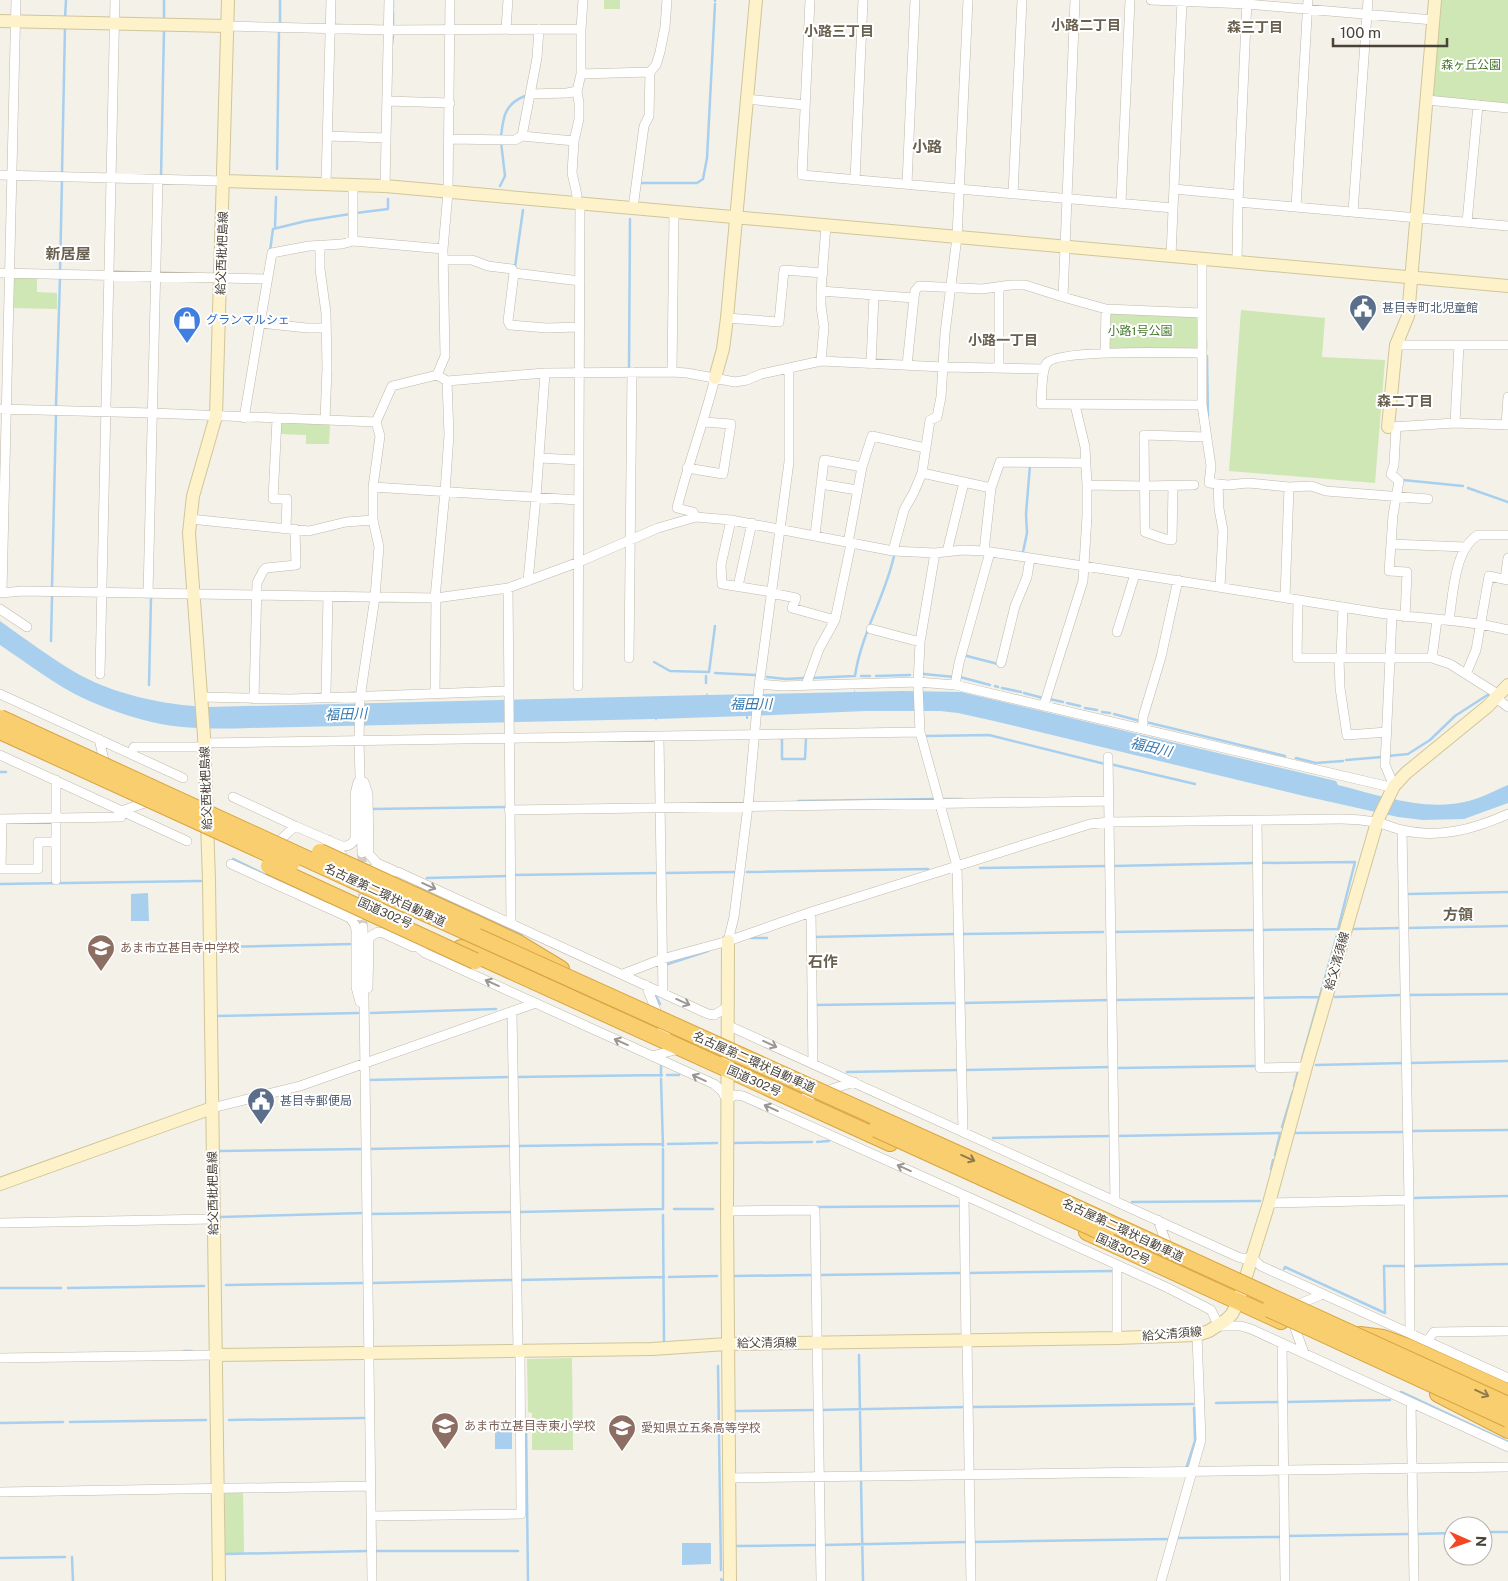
<svg xmlns="http://www.w3.org/2000/svg" width="1508" height="1581" font-family="'Public Sans','Noto Sans JP',sans-serif">
<style>
.green{fill:#cee7b4}
.water{fill:#a8d0ee}
.lines{fill:none;stroke-linecap:round;stroke-linejoin:round}
.stream{stroke:#a8d0ee;stroke-width:2.5}
.street-tunnel{stroke:#d2cec6;stroke-width:9;stroke-dasharray:9 4.5;stroke-linecap:butt}
.street-casing{stroke:#bfb9ac;stroke-width:10}
.secondary-casing{stroke:#d2c59a;stroke-width:14}
.highway-casing{stroke:#d9a43f;stroke-width:18}
.street{stroke:#fff;stroke-width:9}
.secondary{stroke:#fdf2ca;stroke-width:12}
.highway{stroke:#f9ce6f;stroke-width:16}
.highway-bridge-casing{stroke:#d9a43f;stroke-width:18;stroke-linecap:butt}
.highway-bridge{stroke:#f9ce6f;stroke-width:16}
.oneway{stroke:#9a9792}
.oneway2{stroke:#8f7a4e}
.labels{text-anchor:middle;dominant-baseline:central;stroke-width:4;stroke-linejoin:round;paint-order:stroke}
.park-label{font-size:12px;fill:#47782c;stroke:#fff}
.street-label{font-size:12px;fill:#484238;stroke:#fff}
.service-label{font-size:12px;fill:#4e5e75;stroke:#fff;text-anchor:start}
.shop-label{font-size:12px;fill:#366cbe;stroke:#fff;text-anchor:start}
.education-label{font-size:12px;fill:#785e54;stroke:#fff;text-anchor:start}
.neighbourhood-label{font-size:14px;font-weight:bold;fill:#6a604f;stroke:#fff}
.water-label{font-size:14px;font-style:italic;fill:#3479b1;stroke:#fff}
.quarter-label{font-size:15px;font-weight:bold;fill:#6a604f;stroke:#fff}
</style>
<rect width="100%" height="100%" fill="#f4f1e9"/>
<!-- green -->
<path class="green" d="M604,0H620V9H604Z
M1441,0H1508V105L1435,97L1433,94Z
M13,276H37V292L57,293V309L12,308Z
M1241,310L1325,318L1322,357L1385,360L1375,483L1229,471Z
M1112,312L1195,317L1198,319V347L1196,349H1110L1108,347L1109,314Z
M280,423L330,424L329,444H306V435L280,434Z
M572,1358L573,1450H532V1413L528,1412L527,1359Z
M243,1489L244,1553H225V1490Z"/>
<!-- water -->
<path class="water" d="M0,621C24,638 48,656 73,671C111,694 164,705 208,707L706,695L707,693L708,695L854,692L855,689V692L903,691L961,692L1336,781L1338,785C1378,795 1423,811 1464,802C1479,799 1494,791 1508,785V803L1464,819L1423,820L1398,817L1304,796L994,721L958,713L940,711H866L748,716V719H746V716L657,719L656,721L655,719L250,728C224,729 198,729 173,726C143,722 112,711 85,699C55,685 27,663 0,645Z
M148,893L149,921H131V894Z
M512,1420V1449H495V1420Z
M682,1543H711V1564L682,1565Z"/>
<g class="lines">
<!-- stream -->
<path class="stream" d="M715,1V0
M393,7V0
M65,18L66,0
M164,18V0
M280,23V0
M393,24V12
M392,44L393,35
M501,137C503,118 504,104 525,96
M277,169L279,31
M62,173L65,27
M161,176L164,30
M639,183H697L703,179L707,158L715,4
M500,186L505,176L501,142
M356,213L388,209V199
M275,228L276,197
M270,251L273,229L306,221L350,214
M515,267L523,210
M60,272L62,179
M1206,340V349
M1207,356L1208,416
M629,368L630,219
M56,406L60,278
M1403,480L1463,486
M1468,488L1508,502
M1023,552L1027,533L1026,514L1030,465
M52,587L56,415
M51,641L52,597
M963,655L998,664V662
M654,662L670,671L709,672L715,626
M715,673L755,675
M924,674L954,677
M855,676C861,634 885,597 894,556
M861,676H870
M876,676L910,675
M767,677L786,679L804,678
M960,677L990,685
M811,678L854,676
M706,683V676
M149,685L151,598
M995,686L998,687
M1002,688L1021,692
M1024,693L1043,698
M1049,699L1063,702
M1067,703L1080,706
M1085,708L1097,710
M1102,712L1110,713
M1114,714L1140,721
M1146,722L1285,756
M926,736L989,735L1105,764
M779,738H782V759H805L806,738
M1388,756L1408,754L1430,740L1455,716L1489,694
M1296,758L1316,763L1343,761
M1346,760L1382,757
M1110,764L1195,784
M0,772H6
M941,799H962
M798,801L935,799
M372,809L506,807
M233,859L281,882
M1259,863L1355,862L1338,929L1260,930
M1112,866L1254,863
M980,868L1108,866
M747,872L928,869
M665,873L734,872
M513,875L658,873
M427,878L509,876
M0,884L201,881
M417,886L522,934
M303,892L325,901L328,900
M1409,894L1508,892
M1407,928L1508,926
M1354,929L1401,928
M1113,932L1255,930
M963,934L1103,932
M814,937L956,934
M751,938H767
M219,947L353,944
M665,965L708,951
M655,994L660,1004
M1407,995L1508,994
M1335,997L1402,995
M1261,998L1319,997
M1115,1000L1256,998
M963,1003L1110,1000
M815,1005L958,1003
M371,1013L496,1009
M218,1016L358,1013
M1302,1059L1337,935
M1410,1063L1508,1061
M1316,1065L1404,1063
M661,1066V1076
M1117,1068L1256,1066
M965,1070L1111,1067
M847,1072L959,1070
M667,1075H679
M516,1077L662,1075
M661,1079L663,1146
M368,1080L510,1077
M1294,1086L1298,1071
M1282,1127L1293,1091
M1410,1131L1508,1130
M1296,1133L1405,1132
M1116,1136L1282,1133
M993,1138L1111,1136
M817,1142L829,1141
M734,1143L812,1142
M668,1144L717,1143
M518,1146L663,1144
M369,1149L511,1146
M220,1151L363,1149
M1275,1155L1280,1134
M1271,1169L1273,1160
M1412,1198L1508,1196
M1132,1202L1260,1201
M818,1207L961,1206
M674,1209H713
M518,1212L663,1209V1149
M369,1214L512,1212
M663,1215L664,1342
M221,1217L364,1213
M1412,1266L1508,1264
M1284,1269L1285,1267L1385,1313L1384,1266H1407
M968,1273L1114,1271
M819,1275L962,1273
M734,1276L812,1275
M669,1277L717,1276
M520,1280L664,1277
M373,1283L512,1280
M226,1285L365,1283
M0,1288H61
M68,1288L204,1286
M184,1351H192
M859,1355L861,1472
M718,1366L721,1570
M1401,1392L1508,1442
M1285,1402L1390,1400
M1216,1403L1278,1402
M972,1407L1193,1404
M820,1410L966,1407
M736,1411L814,1410
M229,1420L364,1418
M526,1420L528,1581
M70,1422L206,1420
M0,1423L63,1422
M1186,1469L1195,1441L1194,1408
M861,1480L863,1581
M1483,1532H1508
M1416,1534L1453,1533
M1287,1536L1409,1534
M1177,1538L1282,1537
M974,1542L1169,1539
M823,1545L967,1542
M737,1546L817,1545
M375,1551H518
M226,1554L367,1551
M72,1557L73,1581
M0,1558L65,1557
M721,1579L722,1581"/>
<!-- street-tunnel -->
<path class="street-tunnel" d="M362,853L363,927"/>
<!-- street casing -->
<g class="street-casing">
<path id="street" d="M810,0L802,175L1173,208
M1151,0L1247,4L1433,20
M227,26L388,30L581,29
M506,28L508,0
M581,74L650,72
M530,94L567,93L577,91
M746,99L805,105
M1427,100L1508,108
M387,101L450,103
M327,136L386,138
M522,136L574,141
M449,139L515,140L522,136L537,58L539,29
M0,175L224,181
M855,180L863,0
M326,183L331,0
M353,184V241
M907,184L915,0
M385,186L389,0
M1174,189L1238,195
M1013,194L1022,0
M1238,202L1508,226
M576,203L577,195L572,173L574,141L579,119V103L577,91L581,74V29L583,0
M1121,203L1130,0
M1296,207L1308,0
M633,208L644,126L649,116L650,72L656,65L660,52L665,27L667,0
M1353,212L1368,0
M1467,222L1478,105
M320,245V269L326,313L327,368L325,420
M1171,256L1182,1
M1202,259V405L1211,466L1209,483L1228,485L1248,483L1289,487L1311,486L1326,491L1428,499
M444,260H472L488,266L512,269L514,273L508,321L510,325L547,328L579,327
M1237,262L1238,202L1247,0
M0,273L267,279
M514,273L580,281
M821,291L914,298L907,365
M1063,297L1106,309L1201,313
M914,298L915,291L919,286L982,289L1011,285H1025L1063,297L1075,0
M727,318L779,322L784,270L823,273
M260,323L307,328H326
M1396,345H1508
M1105,352L1106,309
M1202,353C1178,353 1058,349 1047,363C1041,370 1042,395 1041,404L1202,405
M821,361L824,327L821,306V291L826,225
M871,364L874,295
M999,368V287
M672,372L674,212
M437,375L445,356L443,249L448,192L450,0
M447,381L545,373L672,372L687,373L735,382L747,380L761,374L789,368
M0,409L152,413L376,422
M244,418L272,253L309,246L342,244L353,241L443,249
M277,419L273,499H287L286,528
M1455,423L1459,345
M1506,425L1508,397
M1391,427L1455,423L1508,425
M1396,428L1394,465L1391,474L1399,481L1393,515L1391,544L1465,547
M539,458L579,460
M687,468L723,474L731,424L704,422
M922,473L991,488
M821,484L857,490
M1218,484L1219,509L1223,530L1220,587
M1087,485L1145,486L1194,485
M1173,486L1172,540L1165,539L1145,532L1144,435L1206,437
M373,487L578,500
M696,517L693,512L677,508C688,464 704,422 715,378
M190,519L309,531L346,522L373,520
M731,520L721,565L722,584L772,592
M815,535L824,460L862,467
M848,543L862,467L872,436L925,448
M1391,544L1389,571L1407,572L1405,617
M893,551L904,510L914,492L922,473L930,420L937,417L941,397L945,333L957,237L968,0
M984,551L991,488L1000,462L1085,463
M947,552L964,482
M935,553L920,642L918,685L920,732L957,866L963,1131
M1505,579L1508,558
M528,581L536,497L545,373
M738,586L752,523
M508,588L511,923
M2,592L16,0
M0,593L23,591L436,598L508,588L579,562L658,528L696,517L731,520L893,551L935,553L963,550L984,551C1114,570 1244,591 1373,612C1418,619 1464,619 1508,630
M771,593L796,598L792,608L835,620L851,544
M148,594L158,179
M1285,598L1289,487
M1298,600L1297,658H1432L1450,664L1499,695L1500,701L1508,707
M0,609L27,627
M1392,615L1385,765L1394,786
M1449,620C1453,596 1454,549 1478,535H1508
M871,629L920,642
M1117,632L1135,574
M629,658L632,372
M1339,658L1340,688L1347,735L1387,732
M1341,658L1343,607
M1432,658L1437,620
M1001,663L1015,606L1027,577L1030,558
M100,674L115,0
M1466,674L1476,650L1489,576L1508,580
M760,684L782,686L918,682L955,685L1386,786H1394
M806,685L819,649L835,620
M955,685L959,663L990,552
M578,686L580,204
M326,693L328,596
M435,693L436,598
M0,694L183,778
M201,697L290,699L508,691
M254,699L257,583L263,571L266,568L296,565L295,529
M1044,705L1083,581L1087,516V485L1085,447L1075,405
M1143,728V717L1161,657L1178,580
M659,737L663,993
M99,739L106,768
M204,743L920,732
M131,754L134,747H204
M0,755L187,841
M1108,757L1115,1201
M364,782L368,794L369,854L377,863L393,870
M233,797L295,826
M509,810L1109,801
M0,819L121,817V811L145,803
M2,819L1,869H38V842H56
M1257,820L1260,1068L1306,1067
M1402,830L1409,1200L1410,1333
M328,840C338,845 348,851 355,839V794L358,782
M273,847L295,826L325,839L335,852L342,855
M362,853L359,740L360,698L375,597L379,547L373,520V487L380,436L376,422L392,386L437,375L447,381L449,435L445,492L435,598
M231,864L350,918L355,925L356,930V987L360,1002
M372,869L378,872H398L708,1014L714,1015L728,1007
M56,880V780
M329,908L352,913L360,916
M811,912L813,1064
M363,927L372,1581
M399,934L406,937L425,953L714,1084L722,1091L727,1100L735,1095L743,1096L964,1195L1168,1288L1211,1310L1219,1326H1241L1251,1329L1508,1447
M728,941L734,917L748,806L759,686L789,462V368L821,361L943,367L1044,369
M623,974L662,959L728,941L811,912L1090,824L1109,822L1341,819C1353,819 1364,820 1376,822C1385,824 1393,828 1402,830C1439,839 1474,829 1508,814
M646,985L668,1041
M368,988L369,940L371,936L378,932L383,933L413,947
M512,1012L518,1351
M727,1025L1238,1257L1245,1259L1251,1257L1261,1266L1508,1378
M652,1056L679,1049
M797,1100L854,1082
M212,1108L300,1086L536,1003
M964,1195L966,1340
M1269,1203L1409,1200
M727,1211L815,1210L821,1581
M1158,1220L1168,1248
M0,1223L213,1219
M1292,1307L1323,1294
M1295,1328L1304,1353
M1117,1338V1265
M967,1340L971,1581
M1427,1341L1434,1332L1508,1331
M1282,1343L1285,1581
M0,1358L215,1355
M1411,1403L1414,1581
M729,1478L1508,1467
M0,1492L370,1486
M371,1516L521,1514L520,1351
M1161,1581L1201,1440L1197,1335"/>
</g>
<!-- secondary casing -->
<g class="secondary-casing">
<path id="secondary" d="M0,21L227,26
M224,181L385,186L1508,286
M715,378L723,349L727,318L756,0
M1388,427L1396,345L1408,316L1435,0
M728,941L727,1211L730,1581
M0,1184L212,1108
M215,1355L652,1349L727,1344L1117,1338L1197,1335L1209,1331L1226,1320L1232,1314L1238,1302L1269,1203L1306,1067L1378,819L1394,786L1406,773L1488,706L1508,685
M219,1581L209,880L204,736L189,533L193,496L216,416L228,0"/>
</g>
<!-- highway casing -->
<g class="highway-casing">
<path id="highway" d="M475,923L518,943L561,969
M461,948L890,1143
M1087,1232L1281,1321
M1360,1335L1383,1338L1408,1347L1508,1392
M1438,1394L1508,1430"/>
</g>
<!-- street -->
<use href="#street" class="street"/>
<!-- secondary -->
<use href="#secondary" class="secondary"/>
<!-- highway -->
<use href="#highway" class="highway"/>
<!-- highway-bridge casing -->
<g class="highway-bridge-casing">
<path id="highway-bridge" d="M0,718L405,904L987,1167L1508,1405
M0,731L291,864
M320,852L475,923
M269,866L475,961
M876,1129L1106,1234
M1269,1309L1508,1419"/>
</g>
<!-- highway-bridge -->
<use href="#highway-bridge" class="highway-bridge"/>
</g>
<!-- one-way arrows -->
<defs><path id="oneway-shaft" d="M-6 0H5M1.5-3L5.5 0L1.5 3" fill="none" stroke-width="1.6" stroke-linecap="round" stroke-linejoin="round" transform="scale(1.25)"/></defs>
<g class="oneway">
<use href="#oneway-shaft" transform="translate(429 886) rotate(24)"/>
<use href="#oneway-shaft" transform="translate(492 983) rotate(-156)"/>
<use href="#oneway-shaft" transform="translate(683 1002) rotate(24)"/>
<use href="#oneway-shaft" transform="translate(621 1042) rotate(-156)"/>
<use href="#oneway-shaft" transform="translate(770 1044) rotate(25)"/>
<use href="#oneway-shaft" transform="translate(699 1078) rotate(-155)"/>
<use href="#oneway-shaft" transform="translate(771 1108) rotate(-156)"/>
<use href="#oneway-shaft" transform="translate(904 1168) rotate(-156)"/>
</g>
<g class="oneway2">
<use href="#oneway-shaft" transform="translate(968 1158) rotate(24)"/>
<use href="#oneway-shaft" transform="translate(1482 1393) rotate(25)"/>
</g>
<!-- icons -->
<defs>
<g id="civic-pin" transform="scale(1.4375)"><path d="M0 17L-7.5 6A9.5 9.5 0 1 1 7.5 6Z" fill="#5c6f8a" stroke="#fff"/><path d="M-.6-6.5H3V-4.5H.6V-3L4-1V1h2V6H-6V1h2V-1L-.6-3ZM-1.2 2.5V6h2.4V2.5Z" fill="#fff"/></g>
<g id="shop-pin" transform="scale(1.4375)"><path d="M0 17L-7.5 6A9.5 9.5 0 1 1 7.5 6Z" fill="#3f7fe0" stroke="#fff"/><path d="M-5-2.5h2.3a2.7 3.5 0 0 1 5.4 0H5L5.5 6h-11ZM-1.5-2.5h3a1.5 2.3 0 0 0-3 0Z" fill="#fff"/></g>
<g id="school-pin" transform="scale(1.4375)"><path d="M0 17L-7.5 6A9.5 9.5 0 1 1 7.5 6Z" fill="#8d6e63" stroke="#fff"/><path d="M0-5L7-2L0 1L-7-2ZM-4 1L0 2.5L4 1V4Q0 6-4 4Z" fill="#fff"/></g>
</defs>
<g fill-rule="evenodd">
<use href="#civic-pin" x="1363" y="308"/>
<use href="#shop-pin" x="187" y="320"/>
<use href="#school-pin" x="101" y="948"/>
<use href="#civic-pin" x="261" y="1101"/>
<use href="#school-pin" x="445" y="1426"/>
<use href="#school-pin" x="622" y="1428"/>
</g>
<g class="labels">
<!-- park labels -->
<g class="park-label">
<text x="1471" y="65">森ヶ丘公園</text>
<text x="1140" y="331">小路1号公園</text>
</g>
<!-- street labels -->
<g class="street-label">
<text transform="translate(222 253) rotate(-88)">給父西枇杷島線</text>
<text transform="translate(206 788) rotate(-92)">給父西枇杷島線</text>
<text transform="translate(385 895) rotate(25)">名古屋第二環状自動車道</text>
<text transform="translate(385 913) rotate(24)">国道302号</text>
<text transform="translate(1337 961) rotate(-74)">給父清須線</text>
<text transform="translate(754 1062) rotate(24)">名古屋第二環状自動車道</text>
<text transform="translate(754 1081) rotate(24)">国道302号</text>
<text transform="translate(213 1193) rotate(-91)">給父西枇杷島線</text>
<text transform="translate(1123 1230) rotate(25)">名古屋第二環状自動車道</text>
<text transform="translate(1123 1249) rotate(25)">国道302号</text>
<text transform="translate(1172 1334) rotate(-5)">給父清須線</text>
<text transform="translate(767 1343) rotate(-1)">給父清須線</text>
</g>
<!-- service labels -->
<g class="service-label">
<text x="1382" y="308">甚目寺町北児童館</text>
<text x="280" y="1101">甚目寺郵便局</text>
</g>
<!-- shop labels -->
<g class="shop-label">
<text x="206" y="320">グランマルシェ</text>
</g>
<!-- education labels -->
<g class="education-label">
<text x="120" y="948">あま市立甚目寺中学校</text>
<text x="464" y="1426">あま市立甚目寺東小学校</text>
<text x="641" y="1428">愛知県立五条高等学校</text>
</g>
<!-- neighbourhood labels -->
<g class="neighbourhood-label">
<text x="1086" y="25">小路二丁目</text>
<text x="1255" y="27">森三丁目</text>
<text x="839" y="31">小路三丁目</text>
<text x="1003" y="340">小路一丁目</text>
<text x="1405" y="401">森二丁目</text>
</g>
<!-- water labels -->
<g class="water-label">
<text x="751" y="704">福田川</text>
<text transform="translate(346 714) rotate(-2)">福田川</text>
<text transform="translate(1151 747) rotate(13)">福田川</text>
</g>
<!-- quarter labels -->
<g class="quarter-label">
<text x="927" y="146">小路</text>
<text x="68" y="253">新居屋</text>
<text x="1458" y="914">方領</text>
<text x="823" y="961">石作</text>
</g>
</g>
<!-- north arrow -->
<g transform="translate(1468 1541) rotate(92)"><circle r="24" fill="#ffffff" stroke="#b6b3af"/>
<path d="M0-4L9 19L0 12L-9 19Z" fill="#f34622"/>
<text y="-8" font-size="14" font-weight="bold" text-anchor="middle" fill="#484238">N</text>
</g>
<!-- scale -->
<path d="M1333 38v8h114v-8" fill="none" stroke="#484238" stroke-width="2.5"/>
<text x="1340" y="38" font-size="15" fill="#484238" stroke="#ffffff" stroke-width="4" paint-order="stroke">100 m</text>
</svg>
